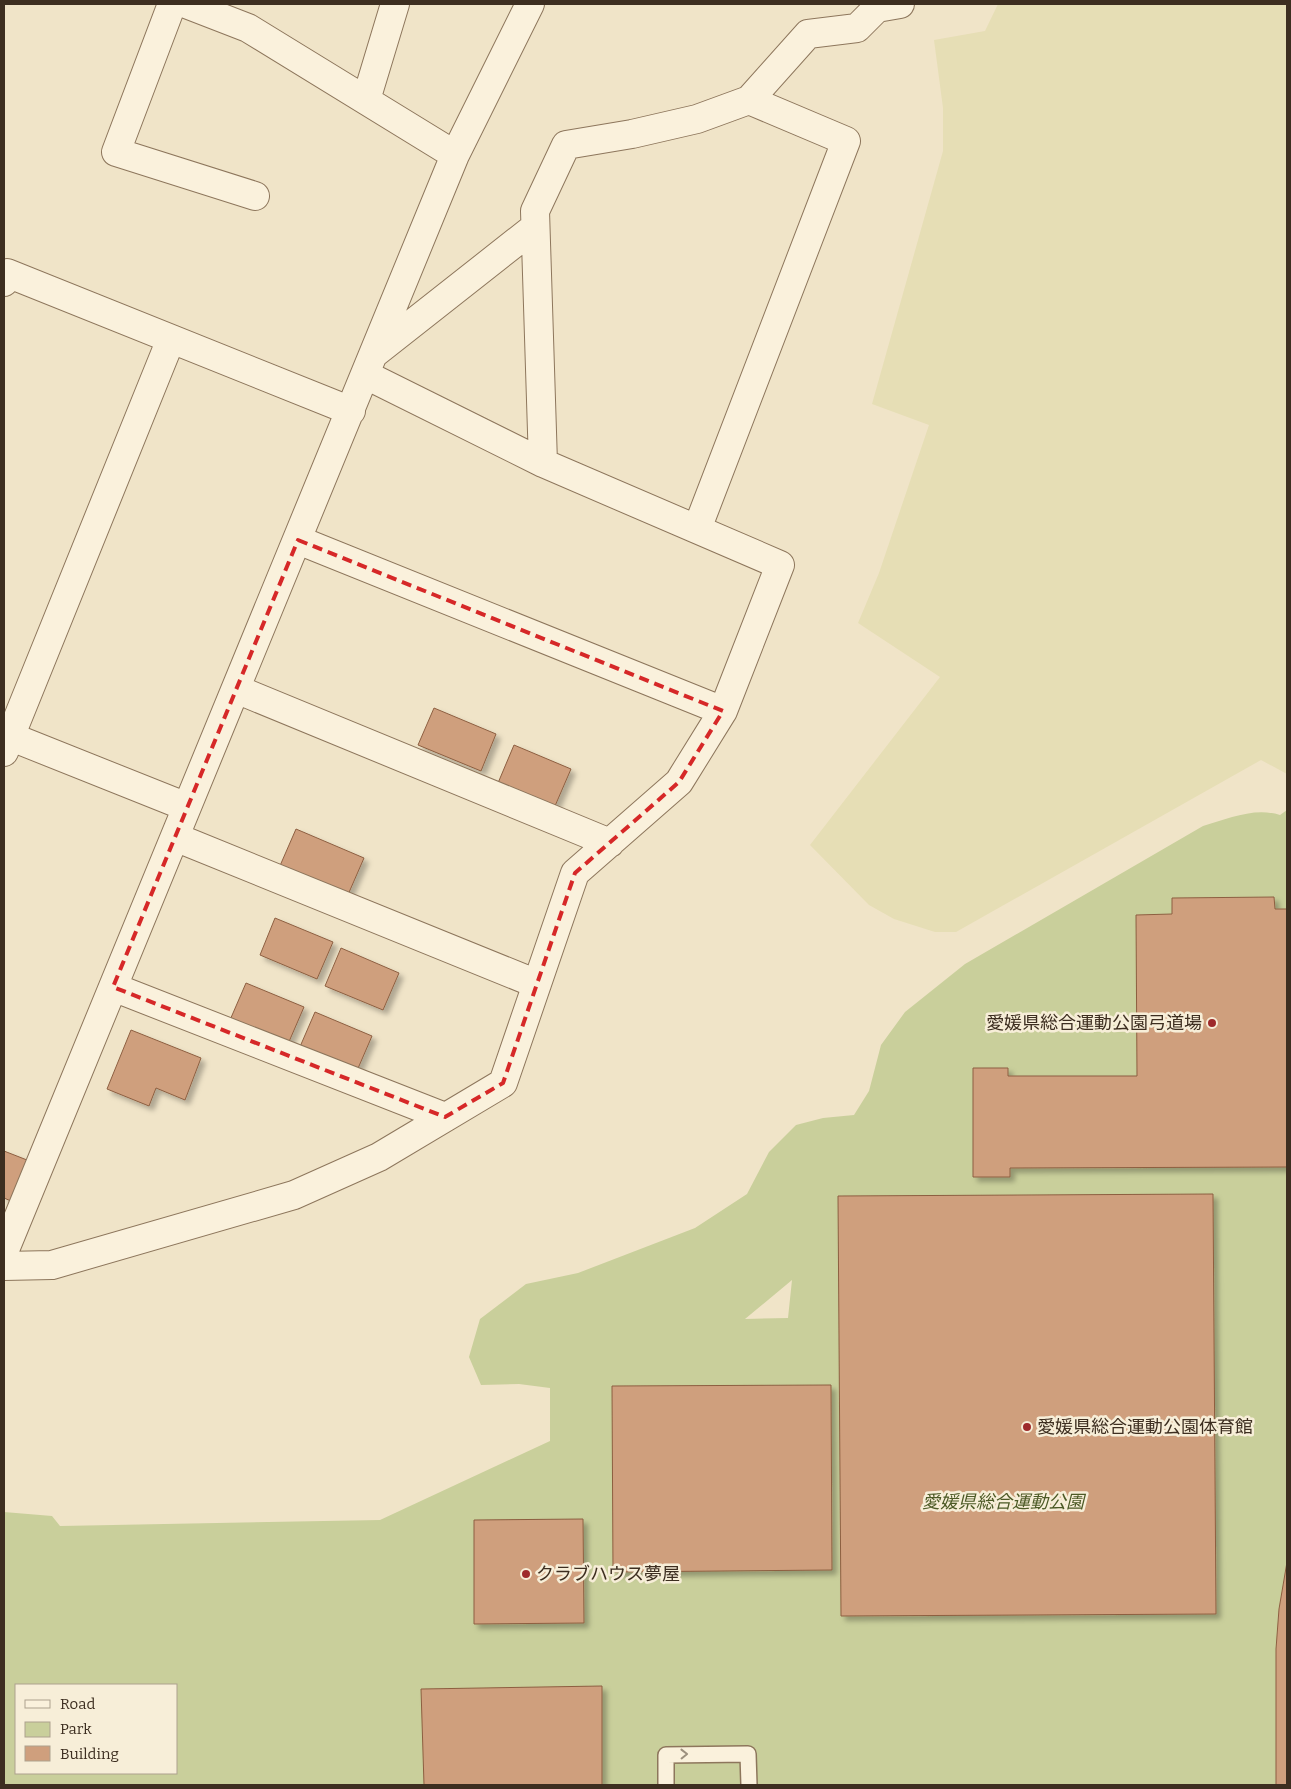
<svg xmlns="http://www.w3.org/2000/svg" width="1291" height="1789" font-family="Bitter,'Noto Sans JP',serif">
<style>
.farmland{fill:#e6deb5}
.green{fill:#c9cf9b;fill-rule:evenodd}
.building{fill:#cf9f7d;stroke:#8d5f41;filter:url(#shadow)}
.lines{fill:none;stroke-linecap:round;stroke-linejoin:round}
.lane-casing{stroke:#8d765c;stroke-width:18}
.street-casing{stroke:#8d765c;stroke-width:30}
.lane{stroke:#faf1dc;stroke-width:15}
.street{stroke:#faf1dc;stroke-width:28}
.oneway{stroke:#9c907e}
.marked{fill:none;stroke:#d62828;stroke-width:4;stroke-dasharray:10 6;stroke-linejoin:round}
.poi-dot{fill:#9e2a2b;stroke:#f7eed8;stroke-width:2}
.labels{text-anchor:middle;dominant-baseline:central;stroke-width:5;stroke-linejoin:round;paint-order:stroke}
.poi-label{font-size:18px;fill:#3d2e20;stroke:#f7eed8;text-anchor:start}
.park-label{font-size:18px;font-style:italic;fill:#4d5a26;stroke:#f7eed8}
</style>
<defs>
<filter id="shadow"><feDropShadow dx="4.5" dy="4.5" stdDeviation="2.5" flood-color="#0004"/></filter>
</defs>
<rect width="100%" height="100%" fill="#f0e4c8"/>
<!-- farmland -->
<path class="farmland" d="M998,4H1287V774L1261,760L956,932H935L894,919L869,905L810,845L940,677L858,623L879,573L929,425L872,404L943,151V108L934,40L985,31Z"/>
<!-- green -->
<path class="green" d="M1287,810V1785H4V1512L52,1516L60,1526L380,1520L550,1441V1388L519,1384L481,1385L469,1357L480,1319L526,1284L578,1273L695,1228L747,1194L769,1152L796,1125L823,1118L854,1115L869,1091L881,1045L905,1012L965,964L1203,826C1228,819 1254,807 1280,815ZM792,1280L788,1318L745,1319ZM16,1685H176V1773H16Z"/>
<!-- building -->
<path class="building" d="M434,708L496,734L481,771L418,745Z
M514,745L571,769L555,806L498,783Z
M296,829L364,858L347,897L279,868Z
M1274,897L1275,909H1287V1167L1010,1168V1177H973V1068H1008V1076H1137L1136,915L1172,914V898Z
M275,918L333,942L317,979L260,955Z
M341,948L399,973L383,1010L325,986Z
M246,983L304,1007L288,1044L230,1020Z
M315,1012L372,1036L356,1073L299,1049Z
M131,1030L201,1058L185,1100L156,1088L149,1106L107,1089Z
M4,1151L27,1160L11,1201L4,1198Z
M1213,1194L1216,1614L841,1616L838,1196Z
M831,1385L832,1570L613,1572L612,1386Z
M583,1519L584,1623L474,1624V1520Z
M1287,1562V1785H1276V1649L1279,1609Z
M602,1686V1785H424L421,1689Z"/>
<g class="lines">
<!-- lane casing -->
<g class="lane-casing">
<path id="lane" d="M666,1785V1755L748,1754L749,1785"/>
</g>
<!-- street casing -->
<g class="street-casing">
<path id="street" d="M172,4L116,152L255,196
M186,4L248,28L455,155
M366,100L395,4
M4,282L7,273L351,411
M375,353L535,227
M543,463L535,211L566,145L632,134L697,119L749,100L808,34L857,28L877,8L900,4
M697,529L846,141L749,100
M298,540L723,711
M236,689L610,843
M4,734L187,807
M4,752L171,339
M175,837L537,984
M113,987L445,1117
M4,1252L455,155L530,4
M4,1266L52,1265L294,1195L379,1157L503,1083L575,873L679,782L723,711L780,565L543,463L366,375"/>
</g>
<!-- lane -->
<use href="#lane" class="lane"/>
<!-- street -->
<use href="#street" class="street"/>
</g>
<!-- one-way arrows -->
<defs><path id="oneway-chevron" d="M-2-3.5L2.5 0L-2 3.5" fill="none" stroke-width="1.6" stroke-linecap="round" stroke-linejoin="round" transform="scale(1.25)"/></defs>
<use class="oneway" href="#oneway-chevron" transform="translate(684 1754) rotate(-1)"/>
<!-- marked area -->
<path class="marked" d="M298,540L723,711L679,782L575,873L503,1083L445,1117L113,987Z"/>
<!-- markers -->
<g class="poi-dot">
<circle cx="1212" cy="1023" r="5"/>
<circle cx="1027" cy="1427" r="5"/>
<circle cx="526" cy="1574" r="5"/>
</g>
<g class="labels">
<!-- poi labels -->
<g class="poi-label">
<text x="1202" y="1023" text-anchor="end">愛媛県総合運動公園弓道場</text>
<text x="1037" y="1427">愛媛県総合運動公園体育館</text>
<text x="536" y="1574">クラブハウス夢屋</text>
</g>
<!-- park labels -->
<g class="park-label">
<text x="1003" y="1502">愛媛県総合運動公園</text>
</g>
</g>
<!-- border -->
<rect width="1291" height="1789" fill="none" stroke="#3d2e20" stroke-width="10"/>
<!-- legend -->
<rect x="15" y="1684" width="162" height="90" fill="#f7eed8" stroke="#ada18e"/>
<rect x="25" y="1700" width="25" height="8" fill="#faf1dc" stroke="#ada18e"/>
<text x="60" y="1709" font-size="15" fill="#3d2e20">Road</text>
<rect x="25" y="1722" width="25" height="15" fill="#c9cf9b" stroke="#ada18e"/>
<text x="60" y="1734" font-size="15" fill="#3d2e20">Park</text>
<rect x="25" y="1746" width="25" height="15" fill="#cf9f7d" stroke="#ada18e"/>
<text x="60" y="1759" font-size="15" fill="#3d2e20">Building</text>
</svg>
